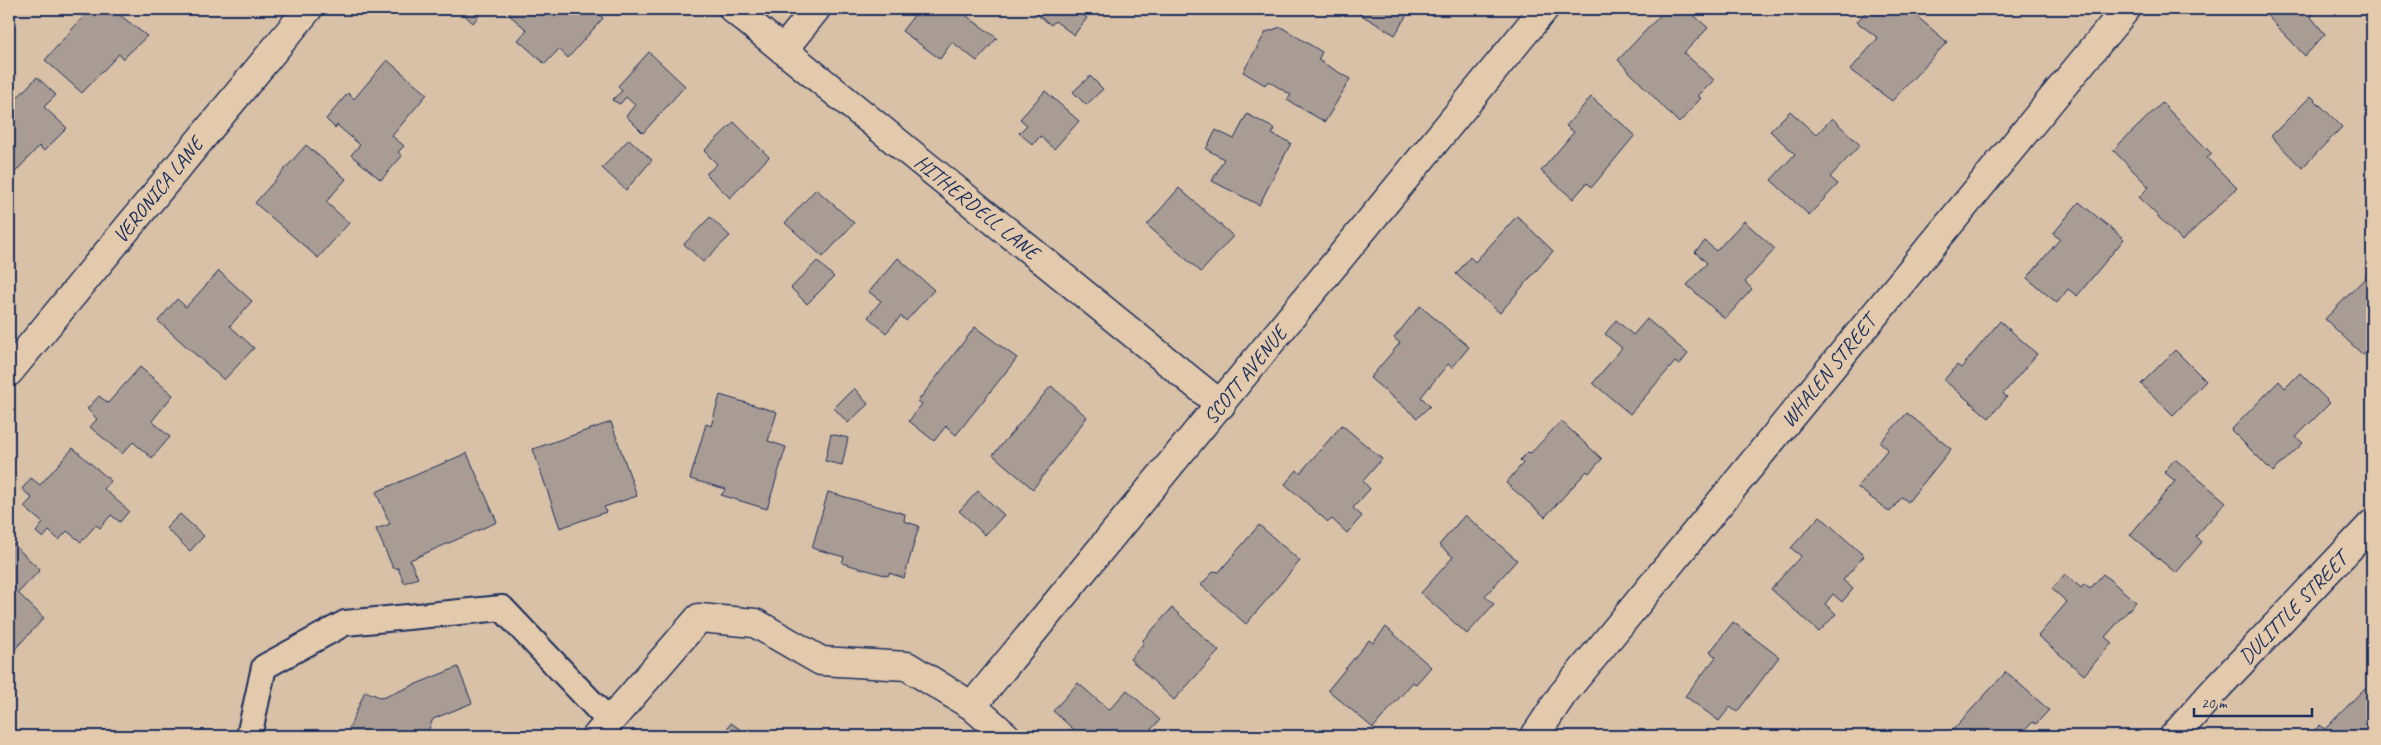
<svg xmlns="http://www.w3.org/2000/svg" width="2381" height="745" font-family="Caveat,sans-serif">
<rect width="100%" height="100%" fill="#d8c1a7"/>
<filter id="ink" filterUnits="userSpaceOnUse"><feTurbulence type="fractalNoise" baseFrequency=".02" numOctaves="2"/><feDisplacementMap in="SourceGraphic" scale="10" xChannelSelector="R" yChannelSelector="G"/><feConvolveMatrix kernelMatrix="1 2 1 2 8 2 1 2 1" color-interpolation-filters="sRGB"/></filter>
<g filter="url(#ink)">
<path fill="#a99c95" stroke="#1b2f5e" d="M90,9H112L147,36L123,59L119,54L82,93L45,60Z
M458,9H485L473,23Z
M513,9H593L603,18L568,58L559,49L545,64L518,40L527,30L508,14Z
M919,9H957L997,38L977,61L952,42L940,59L902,31Z
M1030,9H1075L1087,18L1074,35L1055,21L1051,25Z
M1358,9H1410L1395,35L1358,13Z
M1666,9H1687L1708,28L1684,53L1714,80L1698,96L1701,98L1679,123L1618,60Z
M1868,9H1908L1947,42L1892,101L1850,70L1878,38L1857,22Z
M2261,9H2317L2310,16L2325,34L2305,56Z
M1281,27L1322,52L1318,60L1350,79L1325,122L1287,100L1291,95L1268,81L1265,85L1243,72L1266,32Z
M649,52L685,86L643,133L626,116L635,105L626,97L620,104L612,100L622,91L618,86Z
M387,60L427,94L392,136L404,146L398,152L402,156L381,180L351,155L360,145L337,125L335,128L326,119L348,93L354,99Z
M1090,76L1103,89L1086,105L1073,92Z
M37,77L56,95L44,107L67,128L44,151L39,146L9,179V96L14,101Z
M1045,91L1079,121L1054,149L1040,136L1033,145L1019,133L1027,125L1020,119Z
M2311,96L2342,127L2302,168L2271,136Z
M1591,97L1635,135L1592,187L1587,183L1573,199L1541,171L1574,132L1566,126Z
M2162,103L2212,154L2207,158L2237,188L2182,241L2139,197L2149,187L2113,150Z
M1790,111L1816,135L1832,118L1860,145L1830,177L1838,184L1809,215L1771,180L1795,154L1770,131Z
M1247,114L1275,129L1272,134L1291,143L1259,205L1212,181L1224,159L1206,149L1216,130L1234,139Z
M734,122L769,157L730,198L706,174L717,164L704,151Z
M629,139L652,160L626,190L602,168Z
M306,145L346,179L326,202L349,223L318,258L255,203Z
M1179,188L1233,236L1201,272L1147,225Z
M816,189L854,223L823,257L785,223Z
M2079,202L2124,239L2077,296L2068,289L2057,303L2027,278L2060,239L2053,234Z
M1517,216L1553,251L1500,313L1456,274L1470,257L1475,262Z
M710,217L730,236L703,262L684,244Z
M1744,221L1775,249L1745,282L1752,289L1725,319L1687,285L1707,263L1695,252L1705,241L1716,251Z
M898,258L934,290L906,321L901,316L886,333L868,317L881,301L869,292Z
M817,261L834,277L807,304L791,288Z
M219,271L252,301L230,326L254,348L224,380L158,321L177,299L186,307Z
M2372,271V346L2363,355L2325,319Z
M1420,306L1469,347L1452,368L1448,364L1421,397L1430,406L1417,418L1370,378L1400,343L1394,338Z
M1647,319L1688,354L1679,365L1675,362L1630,414L1593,383L1622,348L1605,334L1616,320L1633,335Z
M2000,321L2037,354L2003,394L2007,397L1989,418L1944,380L1957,365L1961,368Z
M975,327L1017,358L956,435L946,426L934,441L909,421L922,404L918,401Z
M2175,350L2206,381L2173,415L2141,384Z
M140,367L173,395L152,421L170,437L152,458L133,442L122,454L90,427L97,419L87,409L99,396L108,403Z
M2300,373L2330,403L2296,437L2303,443L2273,472L2231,430L2279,381L2285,388Z
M1051,386L1087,417L1033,489L993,455Z
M854,388L868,404L848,423L834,408Z
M720,395L777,412L768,441L786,447L767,509L721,495L726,489L690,479L706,424L711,426Z
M1907,413L1951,449L1908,502L1902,497L1890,512L1857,487L1888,449L1880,442Z
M1561,421L1602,459L1589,473L1587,471L1545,517L1506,483L1523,463L1520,460L1528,452L1531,453Z
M611,422L637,496L604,507L606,512L560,528L533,449Z
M1342,425L1382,459L1363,481L1370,489L1353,508L1362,516L1347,533L1332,519L1328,522L1285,484L1297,470L1300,473Z
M831,434L848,438L842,465L825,461Z
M73,448L111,481L104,489L129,511L120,522L111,515L100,528L96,525L81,542L67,531L59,540L49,531L43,538L36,532L43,523L24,507L32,498L22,489L31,478L40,485Z
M467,453L497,522L410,560L418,578L404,583L398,568H393L376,529L390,524L376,492Z
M2175,459L2226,502L2196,536L2202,542L2176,573L2130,535L2175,481L2164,472Z
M978,491L1004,515L985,535L959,511Z
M828,492L905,514L904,521L919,526L904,578L889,573L888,576L842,563L844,557L812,548Z
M180,514L204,536L190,551L166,528Z
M1465,515L1517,560L1485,596L1494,604L1467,634L1421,593L1453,557L1439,545Z
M1820,516L1864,556L1843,580L1853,589L1842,602L1833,594L1825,604L1836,614L1819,632L1771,589L1801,556L1791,548Z
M1259,525L1300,561L1246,624L1201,585L1214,571L1219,572Z
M9,540L40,570L18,593L44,618L15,649H9Z
M2065,574L2081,588L2084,584L2090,589L2103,574L2136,602L2105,637L2112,643L2084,675L2038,636L2067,602L2052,589Z
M1172,608L1219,651L1174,700L1130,659L1143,644V640Z
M1733,622L1779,657L1737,712L1730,707L1719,721L1685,696L1716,657L1710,652Z
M1386,627L1431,667L1416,684L1413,682L1373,728L1328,690L1369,640L1373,643Z
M458,667L472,703L433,719L426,736H346L365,691L382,698Z
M2006,672L2049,710L2036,724L2033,722L2019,736H1954L1950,733Z
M1078,683L1109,710L1127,690L1160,720L1145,736H1081L1053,711Z
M2367,686L2372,691V736H2309L2320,725L2325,729Z
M731,723L741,730L738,736H722Z"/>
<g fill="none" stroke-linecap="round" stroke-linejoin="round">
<defs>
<path id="service" d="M249,736L264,667L345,623L502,608L610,722"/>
<path id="minor" d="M733,9L1221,405
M783,50L816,9
M9,372L308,9
M972,706L1544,9
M597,736L699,618L755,623L821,661L907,666L972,706L1006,736
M1535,736L1562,695L2126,9
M2174,736L2214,691L2372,524"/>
</defs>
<use href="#service" stroke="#1b2f5e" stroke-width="28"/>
<use href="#minor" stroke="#1b2f5e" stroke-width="31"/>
<use href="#service" stroke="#e4caac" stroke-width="24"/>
<use href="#minor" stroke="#e4caac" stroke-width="28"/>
</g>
</g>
<g text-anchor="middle" stroke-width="4.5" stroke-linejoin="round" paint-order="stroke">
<g font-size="21" fill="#1b2f5e" stroke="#e4caac">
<text transform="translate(158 190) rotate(-51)" y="7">VERONICA LANE</text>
<text transform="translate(977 207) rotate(39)" y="7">HITHERDELL LANE</text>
<text transform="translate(1828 371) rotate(-51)" y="7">WHALEN STREET</text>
<text transform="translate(1245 375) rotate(-51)" y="7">SCOTT AVENUE</text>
<text transform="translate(2293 608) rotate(-46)" y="7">DULITTLE STREET</text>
</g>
</g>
<rect width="2381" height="745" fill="none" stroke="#e4caac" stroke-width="30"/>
<rect x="15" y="15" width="2351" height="715" fill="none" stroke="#1b2f5e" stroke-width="2" filter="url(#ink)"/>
<path d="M2194 708v8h118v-8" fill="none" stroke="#1b2f5e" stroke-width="2.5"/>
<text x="2201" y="708" font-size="15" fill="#1b2f5e" stroke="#e4caac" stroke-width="4" paint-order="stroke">20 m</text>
</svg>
